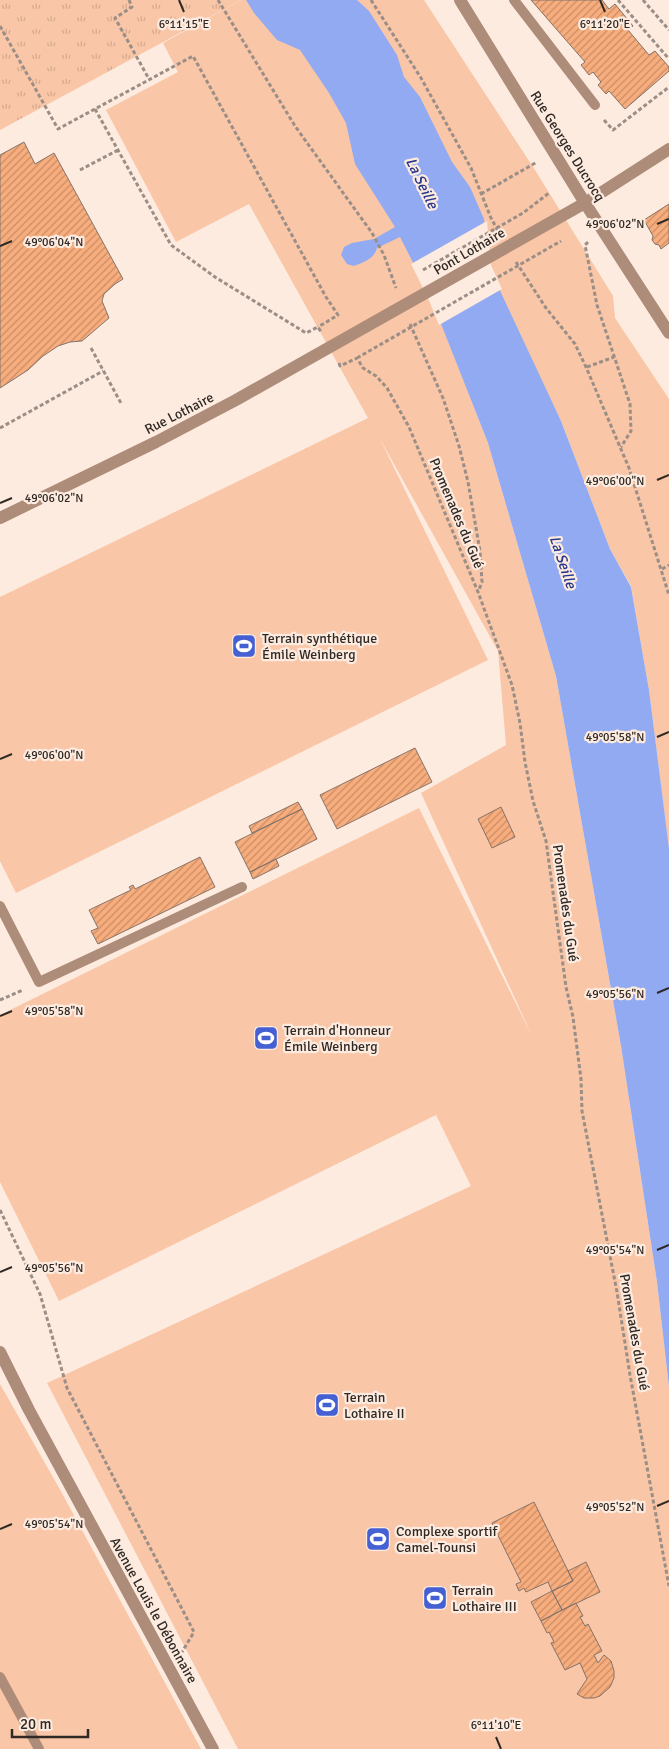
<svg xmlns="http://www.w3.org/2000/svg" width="669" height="1749" font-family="Signika,sans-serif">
<defs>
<pattern id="park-tufts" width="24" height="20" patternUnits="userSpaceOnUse" patternTransform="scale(1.25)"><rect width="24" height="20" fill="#f9c6a7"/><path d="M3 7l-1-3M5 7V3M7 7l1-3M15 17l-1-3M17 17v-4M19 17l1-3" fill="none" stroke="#d6aa90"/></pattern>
<pattern id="building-hatch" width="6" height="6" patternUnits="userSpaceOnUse" patternTransform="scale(1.25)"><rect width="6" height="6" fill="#f8ad7d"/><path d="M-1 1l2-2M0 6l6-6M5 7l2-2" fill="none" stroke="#c98d66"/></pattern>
</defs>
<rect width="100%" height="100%" fill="#feebe0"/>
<path fill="#f9c6a7" d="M241,0H325L430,295L488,443L556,676L621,1046L657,1282L669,1387V1749H238L47,1383L471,1186L436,1115L59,1301L0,1182V1015L419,808L533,1038L421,793L506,745L498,651L380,439L488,660L16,893L0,861V597L368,418L249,204L176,242L106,110L178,72L163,43Z
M355,0H424L535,170L613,296L615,318L669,399V848L649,690L631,586L610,549L561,421Z
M0,1384L58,1486L201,1749H0Z"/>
<path fill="url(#park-tufts)" d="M0,0H241L0,130Z"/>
<path fill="#91aaf2" d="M246,0H357L369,11L397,55L404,77L420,97L452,162L470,187L484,219L488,265L561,421L610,549L631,587L649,690L669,848V1387L657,1282L621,1046L556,676L488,443L430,296L400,237L377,248C374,259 364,262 354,266L347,264L341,255L344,247L352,243L374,239L395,227L355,164L346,123L329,93L300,50L277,40L254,13Z"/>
<path fill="#feebe0" d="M487,221L491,265L502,289L439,325L428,298L411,264Z"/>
<path fill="url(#building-hatch)" stroke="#84736a" d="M531,0H602L609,9L615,4L633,26L628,30L649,55L655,51L669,67V71L625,109L609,91L606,94L598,85L601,82L593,72L589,75L581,65L585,62Z
M24,142L35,164L54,153L123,279L115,284L104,294L102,301L109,318L82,341L70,342L58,346L43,356L28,370L0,388V155Z
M669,204V243L661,249L659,245L655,244L652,240L653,236L644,220Z
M415,748L432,782L337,829L320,795Z
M298,802L302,809L252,833L249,826Z
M501,807L515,837L492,848L478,819Z
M302,809L317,839L250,872L235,842Z
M200,857L215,887L98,944L91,931L98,928L89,910L131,890L129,887L133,885L135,889Z
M276,859L279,866L253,879L250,872Z
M534,1502L573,1581L552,1591L548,1582L526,1592L524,1588L519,1591L516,1584L521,1582L492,1523Z
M586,1562L600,1592L562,1610L552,1591L573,1581L568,1571Z
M552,1591L562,1610L541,1621L531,1602Z
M576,1603L583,1616L580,1617L585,1626L588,1624L602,1651L594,1655L598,1663L604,1655L611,1661L614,1671V1678L610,1687L600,1696L594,1698H584L577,1694L587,1679L580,1663L565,1670L551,1643L554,1642L549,1632L547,1633L541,1621Z"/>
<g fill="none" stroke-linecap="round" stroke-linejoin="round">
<path stroke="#9b8e86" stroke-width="3" stroke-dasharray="4 2.5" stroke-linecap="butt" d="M129,0L132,7L115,18L149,79
M218,0L295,126L372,233L384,255L396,288
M371,0L421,78L471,168L491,218L498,231
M618,0L669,59
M643,0L669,30
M0,26L58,129L193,56L326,297L338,315L318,327
M95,109L171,245L215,277L306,333L318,327L321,332
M604,120L613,130L669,87
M80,170L118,150
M481,194L537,162
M588,242L585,245L597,305L630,404L631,431L621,447
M516,262L546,308L575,344L586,367L629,468L669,595
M423,270L523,213L549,193
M410,324L443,398L459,446L468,482L480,551L482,582L478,592
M91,348L122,405
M357,358L561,241
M339,363L340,366L357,358L363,368L376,376L387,388L409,427L478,592L512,685L520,723L525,762L533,801L546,841L566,987L573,1017L581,1079L582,1111L617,1292L630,1375L669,1586
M587,367L614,357
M0,428L103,371
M662,569L669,565
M0,1000L23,990
M0,1210L40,1294L67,1388L194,1632L182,1652"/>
<path stroke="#ad8c79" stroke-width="10" d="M514,0L595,105
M0,906L39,982L242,887
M0,1677L39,1749"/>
<path stroke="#ad8c79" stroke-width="12" d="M0,1352L29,1410L213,1749"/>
<path stroke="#ad8c79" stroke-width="12" d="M460,0L585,203L669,333
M0,518L156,442L236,400L585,203L669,149"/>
</g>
<path fill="none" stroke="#2f2924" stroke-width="2" d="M179,0L184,12M600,0L605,12M657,224L669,219M0,246L12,241M657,480L669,475M0,503L12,498M657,737L669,732M0,759L12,754M657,993L669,988M0,1016L12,1011M657,1250L669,1245M0,1272L12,1267M657,1506L669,1501M0,1529L12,1524M496,1737L501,1749"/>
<defs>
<symbol id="stadium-square" viewBox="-11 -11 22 22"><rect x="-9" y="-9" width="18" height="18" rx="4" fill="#4460d3" stroke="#feebe0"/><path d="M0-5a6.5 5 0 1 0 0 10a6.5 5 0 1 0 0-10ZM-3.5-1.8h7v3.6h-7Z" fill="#fff"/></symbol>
</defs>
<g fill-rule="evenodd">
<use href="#stadium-square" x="230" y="632" width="28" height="28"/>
<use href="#stadium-square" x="252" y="1024" width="28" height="28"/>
<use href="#stadium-square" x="313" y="1391" width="28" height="28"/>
<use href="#stadium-square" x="364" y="1525" width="28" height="28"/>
<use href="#stadium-square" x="421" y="1584" width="28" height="28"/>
</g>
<g text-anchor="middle" stroke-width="4.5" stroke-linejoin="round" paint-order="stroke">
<g font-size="14" fill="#2f2924" stroke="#feebe0">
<text transform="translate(568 146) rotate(58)" y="5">Rue Georges Ducrocq</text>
<text transform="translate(469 251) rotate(-30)" y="5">Pont Lothaire</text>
<text transform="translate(179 413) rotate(-27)" y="5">Rue Lothaire</text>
<text transform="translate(457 513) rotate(67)" y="5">Promenades du Gué</text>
<text transform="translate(566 903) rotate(82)" y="5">Promenades du Gué</text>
<text transform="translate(635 1332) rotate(80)" y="5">Promenades du Gué</text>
<text transform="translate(154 1610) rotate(61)" y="5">Avenue Louis le Débonnaire</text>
</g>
<g font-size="14" fill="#2f2924" stroke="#feebe0" text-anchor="start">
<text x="262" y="643">Terrain synthétique<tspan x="262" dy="16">Émile Weinberg</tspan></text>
<text x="284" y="1035">Terrain d'Honneur<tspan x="284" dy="16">Émile Weinberg</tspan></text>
<text x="344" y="1402">Terrain<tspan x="344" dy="16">Lothaire II</tspan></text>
<text x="396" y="1536">Complexe sportif<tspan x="396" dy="16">Camel-Tounsi</tspan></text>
<text x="452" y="1595">Terrain<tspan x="452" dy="16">Lothaire III</tspan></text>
</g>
<g font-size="15" font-style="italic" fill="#26388b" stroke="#feebe0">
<text transform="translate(422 183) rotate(64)" y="5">La Seille</text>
<text transform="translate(563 562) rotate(71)" y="5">La Seille</text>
</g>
</g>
<g font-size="12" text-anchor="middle" fill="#2f2924" stroke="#feebe0" stroke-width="4.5" stroke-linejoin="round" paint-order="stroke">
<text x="184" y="28">6°11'15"E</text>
<text x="605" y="28">6°11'20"E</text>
<text x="615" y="228">49°06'02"N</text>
<text x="54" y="246">49°06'04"N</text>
<text x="615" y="485">49°06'00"N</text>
<text x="54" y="502">49°06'02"N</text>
<text x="615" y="741">49°05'58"N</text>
<text x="54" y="759">49°06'00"N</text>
<text x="615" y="998">49°05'56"N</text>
<text x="54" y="1015">49°05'58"N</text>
<text x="615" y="1254">49°05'54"N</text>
<text x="54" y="1272">49°05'56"N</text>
<text x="615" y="1511">49°05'52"N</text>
<text x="54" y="1528">49°05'54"N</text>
<text x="496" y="1729">6°11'10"E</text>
</g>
<path d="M12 1729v8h76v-8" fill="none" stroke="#2f2924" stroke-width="2.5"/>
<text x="20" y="1729" font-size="15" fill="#2f2924" stroke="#feebe0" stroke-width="4" paint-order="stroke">20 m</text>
</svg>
